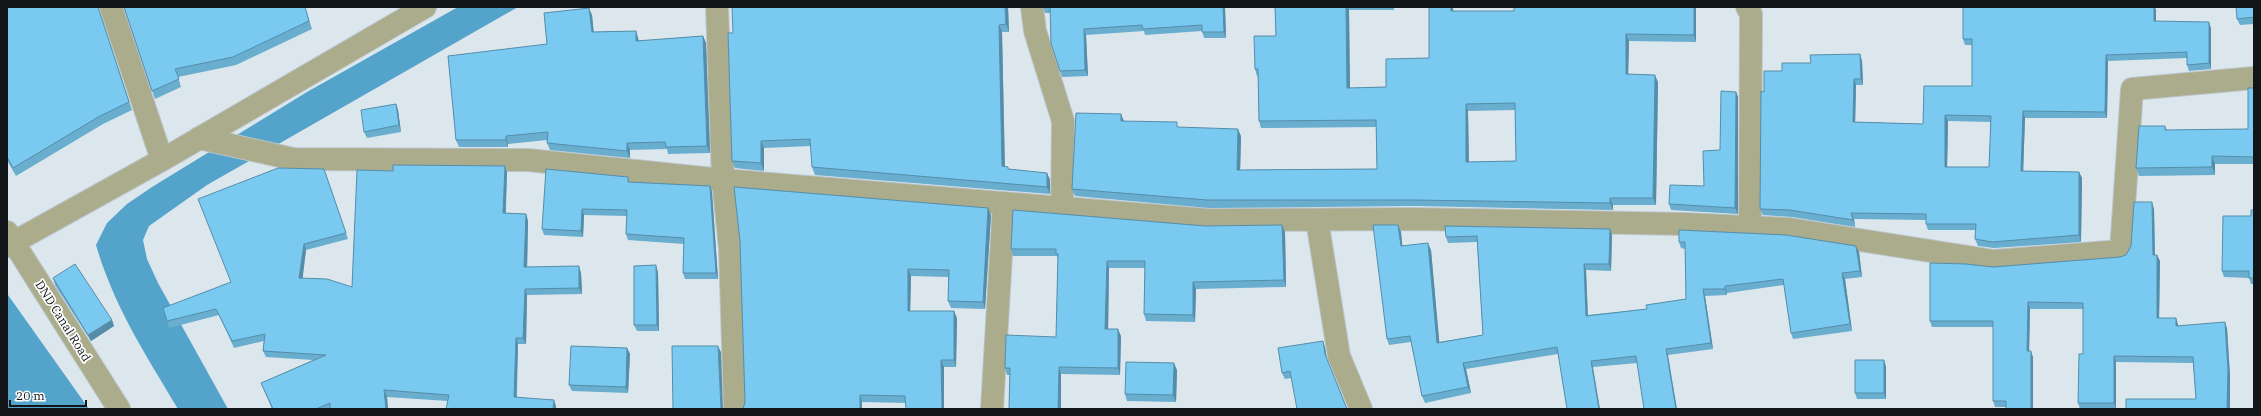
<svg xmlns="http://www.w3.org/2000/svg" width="2261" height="416" font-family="'IBM Plex Serif',serif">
<rect width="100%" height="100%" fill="#dce7ed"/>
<path fill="#53a3ca" d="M458,7H518L207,185L149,226L143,240L147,259L158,283L228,409H178C146,355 114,307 96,245L107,223L127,204L152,187L307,92Z
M7,294L8,295L89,409H7Z"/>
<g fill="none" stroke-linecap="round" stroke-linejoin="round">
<defs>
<path id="street" d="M111,7L162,160
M717,7L723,180L730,248L735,409
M1032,7L1035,31L1063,121L1062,207
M1747,7L1751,14L1750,227
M199,138L293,159L528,160L723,180L1209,220L1416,219L1684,224L1790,229L1994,261L2121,251L2132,89L2254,78
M1317,220L1339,356L1361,409
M7,232L119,409
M7,246L162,160L425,7
M992,409L1004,203"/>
</defs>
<use href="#street" stroke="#bcc5cb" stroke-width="24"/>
<use href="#street" stroke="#aaac8c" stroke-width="22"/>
</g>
<path fill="#69adcf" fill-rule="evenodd" d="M7,7H99V11L132,110L103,124L16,176L7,160Z
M124,7H305L312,29L236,65L178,77L181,87L155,99Z
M1008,7L1009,32H1002L1005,167L1008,169L1047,173L1050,180V194L815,175L812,167L811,146L764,148V171L735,168L732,161L733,33Z
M1043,7H1225L1226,38H1204L1202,31L1145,35L1144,31L1086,35L1088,76L1062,77L1060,71L1050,13H1045Z
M1275,7H1394V10H1349L1350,88L1386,87L1429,58V7H1453V11H1514V7H1696V42L1629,41L1628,74L1658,82L1656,205H1613V210L1416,206L1209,208L1075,196L1072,189L1123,121L1179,127L1241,136L1240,170L1377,169L1376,127L1261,128L1259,121L1258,76H1257L1255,69L1276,36ZM1515,110L1516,161L1469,162L1468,111Z
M2254,7V24L2240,25L2237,19Z
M2156,10V21L2211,28V69L2189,71L2187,65V58L2108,61L2107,118H2025L2023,171L2079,172L2082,178L2081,242L1994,248L1978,246L1975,239L1976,230H1928L1926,224V220L1854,219L1855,227L1792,217L1763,215L1760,209L1764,92L1782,71L1811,63L1860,54L1862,61L1863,85H1856L1855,122L1923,124L1972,86V45H1965L1963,39ZM1948,121L1991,122L1989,167H1947Z
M592,15L594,32L636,31L638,38L639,41L703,36L706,43L710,153L668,154L667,149L630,150V158L550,150L547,143V140L508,144V147H459L456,140L547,44Z
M2254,88V164H2215V175L2139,176L2136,168L2165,126L2167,130L2248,129Z
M1736,92L1738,97V214L1671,210L1669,204L1704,186L1720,150Z
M396,104L398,110L401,132L367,138L364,132Z
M324,169L348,239L306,250L302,278L352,287L507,172L506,213L526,214L528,221L527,267L581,273L582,294L527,295L526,344H518L517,397L556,406L448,401L387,397L388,409H272L261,383L313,360L266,357L263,351L264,341L234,348L219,315L169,328L163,308L231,283Z
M628,177L629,182L710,186L712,192L718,279H685L683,273L684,244L628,240L626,234L627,216L584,215L583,237L544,235L542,229Z
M2154,209L2155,255H2157L2160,261L2159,318L2178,324V326L2227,328L2230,376L2196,399L2193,363L2116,362V409H2080L2078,403L2083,354V309H2030L2029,351L2033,357V409H2006V407H1995L1993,401V327H1932L1930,321L1993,267L2120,257L2126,255Z
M2254,210V284H2251L2249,278L2224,277L2222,271Z
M991,215L985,309L951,308L948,301V277L911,276L910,311L957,318L956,367H944L906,403L862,402V409H743L745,402L740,241Z
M1398,225L1401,232L1402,246L1431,250L1439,342L1483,335L1477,242L1448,243L1446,237L1610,229L1612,235L1611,271L1586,270L1588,315L1647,309L1686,299L1685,249L1681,248L1679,242L1856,246L1859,252L1862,277L1845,279L1852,331L1793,339L1791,333L1784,285L1727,293V295L1705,296L1713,349L1668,355L1637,363L1593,367L1558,354L1466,369L1471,393L1425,403L1422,396L1411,342L1389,345L1387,339Z
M1285,232L1286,287L1196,289L1195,322L1146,321L1144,314L1145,268H1109L1108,329L1121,336L1120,375L1061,374V409H1009L1010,375H1007L1005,368L1056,337L1058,260L1057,256H1013L1011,249Z
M658,272L659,331H637L634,325Z
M53,278L112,320L114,326L91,341L55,285Z
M1325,347L1327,360L1347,409L1291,378L1285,379L1282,373Z
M627,348L630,354L628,393L572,391L569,385Z
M1884,360L1886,367V399H1857L1855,393Z
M1177,370L1176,402L1127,401L1125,394Z"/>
<path fill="#558da9" d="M1005,7H1008L1009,32L1006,24Z
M1223,7H1225L1226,38L1224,32Z
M1346,7H1348L1349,10L1350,95L1347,88Z
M1451,7H1453L1454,18L1451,11Z
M1694,7H1696V42L1694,35Z
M2154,7H2155L2156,10V27L2154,21Z
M589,8L592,15L594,40L592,32Z
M2209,22L2211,28V69L2209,63Z
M999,25L1002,32L1005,174L1002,166Z
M1084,29L1086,35L1088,76L1085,70Z
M636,31L638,38L639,48L636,41Z
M1626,34L1629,41L1628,81L1626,74Z
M703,36L706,43L710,153L707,146Z
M1860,54L1862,61L1863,85L1861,79Z
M2106,55L2108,61L2107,118L2105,112Z
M1655,75L1658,82L1656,205L1653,198Z
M1854,79L1856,85L1855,129L1853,122Z
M1736,92L1738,97V214L1735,208Z
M396,104L398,110L401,132L399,125Z
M1466,104L1468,111L1469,169L1466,162Z
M2023,111L2025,118L2023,177L2021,171Z
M1121,114L1124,121H1121Z
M1945,115L1948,121L1947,173L1945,167Z
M1238,129L1241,136L1240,177L1237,170Z
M506,136L508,144V147L506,140Z
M761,141L764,148V171L761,163Z
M627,143L630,150V158L627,151Z
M2212,156L2215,164V175L2212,167Z
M505,166L507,172L505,220L503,213Z
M2079,172L2082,178L2081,242L2079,235Z
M1047,173L1050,180V194L1047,187Z
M710,186L712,192L718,279L716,273Z
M1610,198L1613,205V210L1610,203Z
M2152,202L2154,209L2155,261L2153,255Z
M988,208L991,215L985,309L983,302Z
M582,209L584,215L583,237L581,231Z
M1851,213L1854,219L1855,227Z
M526,214L528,221L527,273L524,267Z
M1282,225L1285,232L1286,287L1284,280Z
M1398,225L1401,232L1403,252L1401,246Z
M1610,229L1612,235L1611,271L1609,264Z
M1428,243L1431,250L1440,349L1437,343Z
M304,244L306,250L302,284L299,278Z
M1856,246L1859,252L1862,277L1860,271Z
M2157,255L2160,261L2159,324L2157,318Z
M1107,261L1109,268L1108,336L1105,329Z
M1584,264L1586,270L1588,322L1586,316Z
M656,265L658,272L659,331L657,325Z
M579,266L581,273L582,294L579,288Z
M908,269L911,276L910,318L908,311Z
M1842,273L1845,279L1852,331L1850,324Z
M1193,282L1196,289L1195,322L1193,315Z
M1725,286L1727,293V295L1725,289Z
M525,289L527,295L526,344L523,338Z
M1703,289L1705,296L1713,349L1711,343Z
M2028,302L2030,309L2029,357L2027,351Z
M954,311L957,318L956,367L954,360Z
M2176,318L2178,324V332L2176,326Z
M112,320L114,326L91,341L88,335Z
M2225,322L2227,328L2230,376V409H2227Z
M1118,329L1121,336L1120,375L1118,368Z
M516,338L518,344L516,403L514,397Z
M1323,341L1325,347L1327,361L1325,354Z
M718,346L721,352L723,409H721Z
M627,348L630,354L628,393L626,387Z
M1666,349L1668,355L1677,409H1676Z
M2031,351L2033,357V409H2031Z
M2114,356L2116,362V409L2114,403Z
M941,360L944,367V409H942Z
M1884,360L1886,367V399L1884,393Z
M1591,361L1593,367L1600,409H1599Z
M1174,363L1177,370L1176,402L1173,395Z
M1463,363L1466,369L1471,393L1468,387Z
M1059,367L1061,374V409H1058Z
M384,390L387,397L388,409H386Z
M860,395L862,402V409H860Z
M554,400L556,406V409H553Z"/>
<path fill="#7ac9f1" stroke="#558da9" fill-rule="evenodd" d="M7,7H98L129,102L100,116L13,168L7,157Z
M124,7H305L309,21L233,57L175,69L179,79L152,91Z
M732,7H1005L1006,24L999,25L1002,166L1008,167V169L1047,173V187L812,167L810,139L761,141V163L732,161L728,33H733Z
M1050,7H1223L1224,32H1202V25L1143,29L1142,25L1084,29L1085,70L1060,71L1051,43Z
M1275,7H1346L1347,88L1386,87V59L1429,58V7H1451V11H1514V7H1694V35L1626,34V74L1655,75L1653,198H1610V203L1414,200H1207L1072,189L1076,113L1121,114V121L1177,122V127L1238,129L1237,170L1377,169L1376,120L1259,121L1258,69H1255L1254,36H1276ZM1515,103L1516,161L1466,162V104Z
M1963,7H2154V21L2209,22V63L2187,65V52L2106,55L2105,112L2023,111L2021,171L2079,172V235L1992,242L1975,239L1976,224H1926V214L1851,213L1853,220L1790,210L1760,209L1761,91L1764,92V71H1782V63H1811L1810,55L1860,54L1861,79H1854L1853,122L1923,124L1924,86H1972V39H1963ZM1945,115L1991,116L1989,167H1945Z
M2236,7H2254V17L2237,19Z
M589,8L592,32L636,31V41L703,36L707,146L666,147L665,142L627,143V151L547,143L548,132L506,136V140H456L448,56L547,44L544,13Z
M2248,88H2254V157L2212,156V167L2136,168L2139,126H2165V130L2248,129Z
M1721,91L1736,92L1735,208L1669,204L1670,185L1704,186L1703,151L1720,150Z
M396,104L399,125L364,132L361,110Z
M393,165L505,166L503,213L526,214L524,267L579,266V288L525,289L523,338H516L514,397L554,400L553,409H446L449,395L384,390L386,409H330V403L316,409H273L261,383L326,355L263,351L265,334L232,341L216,309L167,321L163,308L231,282L198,199L278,168L324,169L346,233L304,244L299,278L327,279L352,287L357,170L393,171Z
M546,169L628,177V182L710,186L716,273H683L684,238L626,234L627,210L582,209L581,231L542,229Z
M734,187L988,208L983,302L948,301L949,270L908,269V311H954V360H941L942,409H906L905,396L860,395V409H743L745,402L740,241Z
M2134,202H2152L2153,255H2157V318H2176V326L2225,322L2228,370L2227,409H2126V399H2196L2193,357L2114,356V403H2078L2079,354H2083V303L2028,302L2027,351H2031V409H2006V401H1993V321H1930V263L1966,264L1993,267L2120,257L2126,255L2131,246Z
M1013,210L1205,226L1282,225L1284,280L1193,282V315L1144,314L1145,261H1107L1105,329H1118V368L1059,367L1058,409H1009L1010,368H1005L1006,335L1056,337L1058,254H1056V249H1011Z
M2251,210H2254V278H2249V271H2222L2223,216H2251Z
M1373,225H1398L1401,246L1428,243L1437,343L1483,335L1477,236L1446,237L1445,226L1610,229L1609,264H1584L1586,316L1647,309L1646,305L1686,299L1685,242H1679V230L1786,235L1856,246L1860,271L1842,273L1850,324L1791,333L1783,279L1725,286V289H1703L1711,343L1666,349L1676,409H1644L1636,356L1591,361L1599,409H1567L1557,347L1463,363L1468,387L1422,396L1410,336L1387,339Z
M75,264L112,320L88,335L53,278Z
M656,265L657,325H634V266Z
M1323,341L1325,354L1347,409H1297L1290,371L1282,373L1278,348Z
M571,346L627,348L626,387L569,385Z
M672,346H718L721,409H673Z
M1855,360H1884V393H1855Z
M1126,362L1174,363L1173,395L1125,394Z"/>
<g text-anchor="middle" stroke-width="3.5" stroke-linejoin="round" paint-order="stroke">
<g font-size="12" fill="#111517" stroke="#fff">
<text transform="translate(63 321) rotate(58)" y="4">DND Canal Road</text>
</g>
</g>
<rect width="2261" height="416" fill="none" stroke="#111517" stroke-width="16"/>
<path d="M10 400v6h76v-6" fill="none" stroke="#111517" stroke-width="2"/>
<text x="16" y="400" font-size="12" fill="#111517" stroke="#ffffff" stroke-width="3" paint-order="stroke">20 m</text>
</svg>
